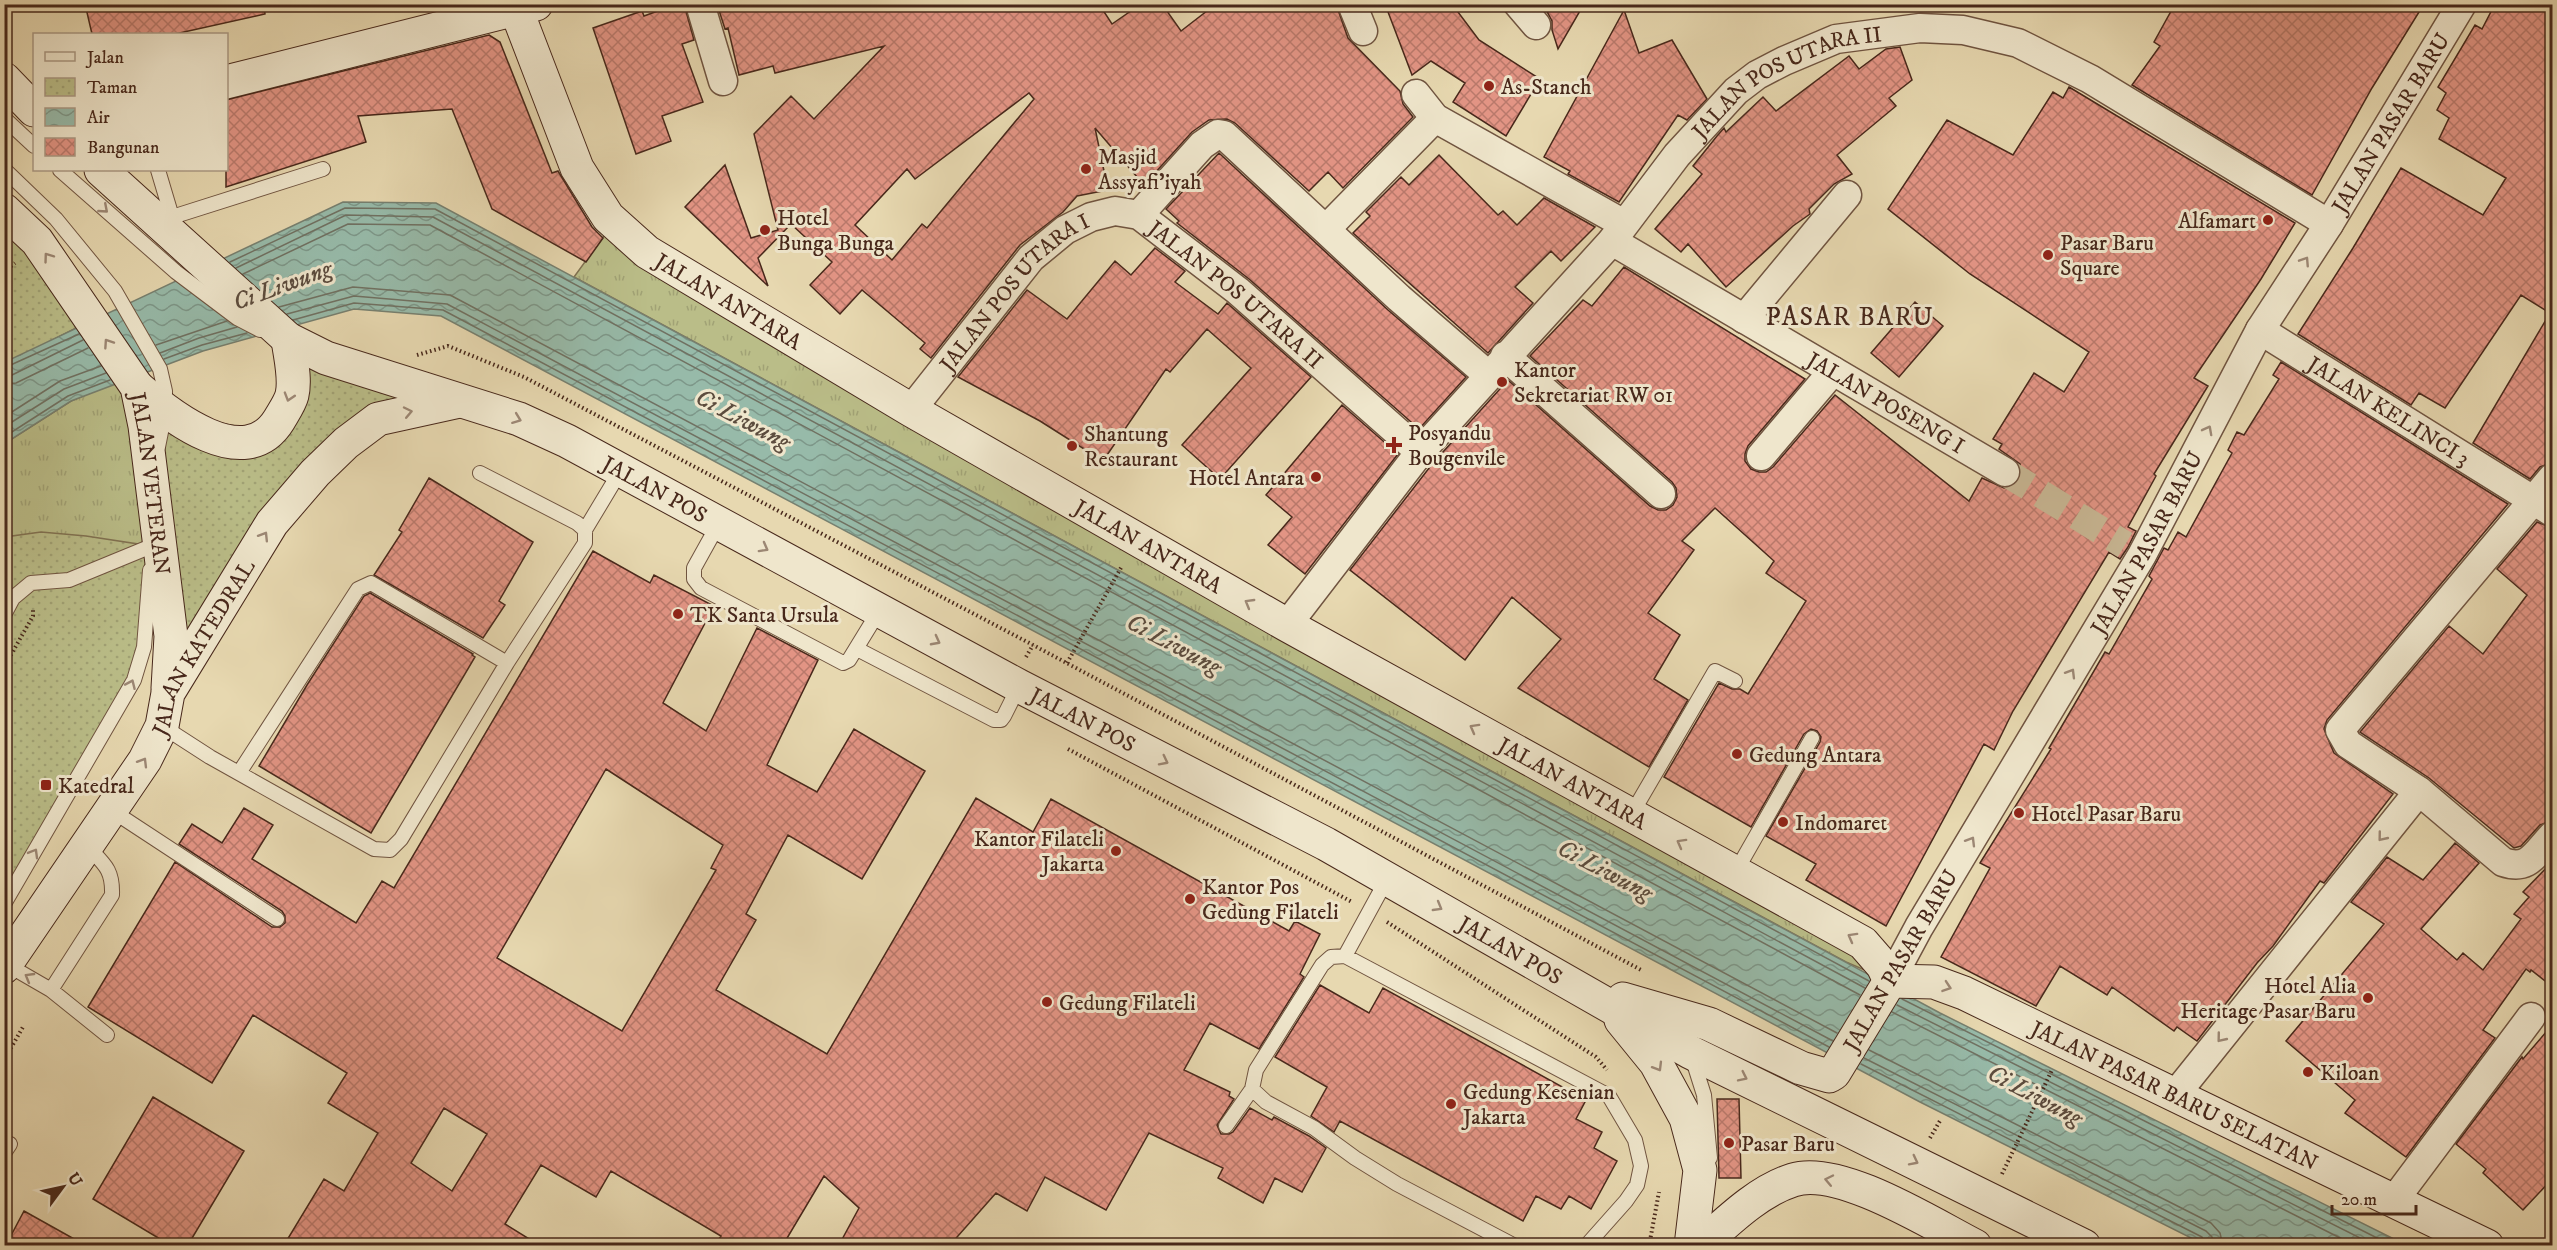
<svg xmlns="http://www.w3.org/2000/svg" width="2557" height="1250" font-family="'IM FELL DW Pica',serif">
<defs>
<pattern id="grass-tufts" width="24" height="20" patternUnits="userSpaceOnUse" patternTransform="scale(1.5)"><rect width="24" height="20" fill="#babd88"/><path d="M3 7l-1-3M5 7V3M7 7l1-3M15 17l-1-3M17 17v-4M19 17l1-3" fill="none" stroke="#a1a275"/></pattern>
<pattern id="park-dots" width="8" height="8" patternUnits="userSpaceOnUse" patternTransform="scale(1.5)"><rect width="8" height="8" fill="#babd88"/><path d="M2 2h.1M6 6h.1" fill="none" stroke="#a1a275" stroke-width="1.8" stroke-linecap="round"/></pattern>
<pattern id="water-waves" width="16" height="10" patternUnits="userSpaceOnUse" patternTransform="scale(1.5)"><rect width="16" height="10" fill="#97baa9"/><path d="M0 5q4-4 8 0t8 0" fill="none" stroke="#7d9789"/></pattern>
<pattern id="building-cross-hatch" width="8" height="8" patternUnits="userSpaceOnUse" patternTransform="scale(1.5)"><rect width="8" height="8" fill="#e29484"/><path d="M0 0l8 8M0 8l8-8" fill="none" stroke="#b9796b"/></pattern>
</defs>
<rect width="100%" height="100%" fill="#e7d8b0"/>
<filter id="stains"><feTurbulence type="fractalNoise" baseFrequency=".00333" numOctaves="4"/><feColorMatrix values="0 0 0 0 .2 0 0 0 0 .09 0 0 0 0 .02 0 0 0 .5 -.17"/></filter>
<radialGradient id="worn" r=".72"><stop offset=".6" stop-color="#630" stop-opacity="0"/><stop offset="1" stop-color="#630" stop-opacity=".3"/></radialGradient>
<path fill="url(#grass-tufts)" stroke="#817252" stroke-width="1.5" d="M606,233L1863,943L1890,981L1846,962L574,277Z
M130,376L151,546L5,537V450L10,440L71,401Z"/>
<path fill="url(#park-dots)" stroke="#817252" stroke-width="1.5" d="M4,210L92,320L5,364H4Z
M288,339L462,400L346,443L168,693L160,543L165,412L271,433Z
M41,532L86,536L151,546L134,680L5,904V537Z"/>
<path fill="url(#water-waves)" stroke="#778070" stroke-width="1.5" d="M343,202L436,203L1940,1013L2406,1245H2205L1920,1102L441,316L354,309L203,351L71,401L10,440L5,450V364L9,360Z"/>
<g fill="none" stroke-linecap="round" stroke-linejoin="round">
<path stroke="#707162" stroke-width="1.5" d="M230,262L345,208L435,209L1869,981
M236,268L346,215L433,217L1865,988
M243,274L348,224L430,225L1860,995
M279,307L353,287L450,295L1837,1033
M287,314L354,296L447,304L1833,1041
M293,320L354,303L443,310L1829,1047
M156,345L227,321
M160,353L199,338L237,327
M164,359L202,345L247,333
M4,368L79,334
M4,376L12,375L83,340
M4,385L16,383L88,348
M4,417L60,381L101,366
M4,427L64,389L106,373
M4,437L68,396L110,380
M1902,999L2393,1246
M1897,1005L2376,1246
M1892,1012L2356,1246
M1869,1050L2211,1223L2220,1233L2223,1246
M1864,1058L2206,1231L2212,1237L2214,1246
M1861,1064L2202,1237L2206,1246"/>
</g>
<path fill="url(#building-cross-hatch)" stroke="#48281b" stroke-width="1.5" fill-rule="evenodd" d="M85,4H264L265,14L175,34H92Z
M677,4H684L694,40L682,44L703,102L662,116L671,141L636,154L593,28L642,11L644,16Z
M717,4H1099L1112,24L1141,4H1162L1181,31L1216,4H1336L1348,38L1400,91L1403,104L1413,117L1343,188L1328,172L1309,191L1235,123L1227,119L1209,120L1192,132L1144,185L1095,128L1108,190L1077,196L1063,212L1020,245L931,358L920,349L925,343L862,290L840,314L810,285L832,262L791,224L758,258L768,286L685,207L725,165L751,238L778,230L754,134L791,96L814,119L884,46L775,73L773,66L739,75L728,28L725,29ZM1029,93L1034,99L927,228L922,224L892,260L855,225L907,169L915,179Z
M1385,4H1452L1479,40L1540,79L1506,136L1453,102L1465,83L1431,61L1412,75Z
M1543,4H1584L1558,49L1552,30V21Z
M2175,4H2424L2372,88L2312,195L2132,85L2160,46L2154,42Z
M2495,4H2553V462L2540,467L2530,479L2473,443L2550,313L2521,295L2445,408L2419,393L2411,405L2298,334L2353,248L2401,168L2483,215L2506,178L2439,139L2449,118L2437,110L2446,93L2438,87L2475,25L2482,29Z
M1624,10L1639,53L1672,40L1707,99L1687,120L1678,115L1619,202L1568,174L1570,171L1544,157Z
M489,35L500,42L552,173L558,171L592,227L603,238L586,262L492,209L452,109L358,116L366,142L226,187V100Z
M1900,47L1912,80L1889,98L1896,106L1837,155L1852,174L1834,184L1809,209L1810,214L1793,226L1726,287L1688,244L1681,252L1655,229L1702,174L1693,166L1717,136L1724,128L1726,132L1763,97L1776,111L1849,56L1859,69L1886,49Z
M2069,87L2295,223L2261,279L2194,378L2208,386L2154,474L2156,476L2128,527L2136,531L2128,547L2120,559L2109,552L2013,711L1994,750L1984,744L1886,926L1806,880L1816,864L1766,836L1820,742L1821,737L1817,731L1811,729L1804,734L1751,827L1664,777L1719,683L1732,689H1740L1748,694L1806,601L1766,573L1774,561L1715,508L1682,541L1694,550L1648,613L1680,635L1654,679L1688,700L1649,767L1518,688L1561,639L1512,597L1465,660L1350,570L1433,463L1508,380L1650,506L1658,510H1666L1673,505L1677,497L1676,488L1672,482L1530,356L1583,300L1592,306L1624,267L1805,379L1748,446L1745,454V461L1751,469L1759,472H1766L1773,467L1835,395L1969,501L1982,478L2004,488L2014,486L2019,480L2021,472L2020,464L1999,449L2002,444L1993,439L2034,373L2064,392L2089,352L1970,274L1888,209L1947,120L2013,155L2053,92L2063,98Z
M1219,153L1388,310L1466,377L1419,429L1249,279L1177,223L1179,221L1166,209Z
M1439,155L1498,215L1503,211L1517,225L1544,198L1595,227L1561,261L1551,251L1515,287L1533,303L1488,353L1353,233L1370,216L1366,212L1401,177L1409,185Z
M1155,248L1185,271L1175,282L1218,314L1227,303L1311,377L1220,479L1182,445L1251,368L1207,329L1170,372L1166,369L1103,461L1040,421L958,377L1027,290L1067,319L1115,261L1131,275Z
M1915,302L1943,326L1899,377L1871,353Z
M2281,362L2508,504L2327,720L2324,729L2334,753L2393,794L2324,883L2320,881L2273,946L2257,963L2197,1041L2177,1027L2174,1031L2112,987L2107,995L2060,966L2036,1006L1941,957L1990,868L1980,863L2051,749L2049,748L2105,652L2109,654L2152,579L2149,576L2164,548L2168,550L2178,532L2186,537L2232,453L2228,450L2237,432L2244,435L2279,379L2273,375Z
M1342,405L1398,454L1305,574L1268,545L1292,517L1266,495Z
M429,478L533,542L499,601L505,605L483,638L374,575L402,532L399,530Z
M2537,522L2553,528V820L2540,825L2521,846L2514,848L2429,778L2360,732L2449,626L2483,654L2527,595L2497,569Z
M593,551L650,583L654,575L714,606L663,703L706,731L757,628L818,660L767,765L817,792L854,729L925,771L862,879L788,835L746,914L756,920L716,990L827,1054L976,798L1033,832L1051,799L1289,931L1295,921L1320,934L1300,974L1304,977L1259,1049L1210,1023L1184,1070L1230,1092L1229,1096L1234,1099L1217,1125L1221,1134H1229L1233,1132L1250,1108L1272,1120L1274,1117L1309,1136L1326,1148L1302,1192L1275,1178L1263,1203L1218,1178L1223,1168L1149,1133L1106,1210L1045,1177L1027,1211L996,1193L950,1245H839L859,1208L824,1176L783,1245H715L721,1236L611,1171L596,1197L541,1165L505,1224L539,1245H284L324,1179L344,1191L378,1133L328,1103L347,1073L253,1015L212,1083L88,1007L175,862L272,927H280L285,923V916L282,911L179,844L192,824L222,843L244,808L273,825L252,859L356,923L382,881L394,888ZM606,769L723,845L711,868L716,870L622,1031L497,958ZM444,1108L487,1134L452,1191L411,1163Z
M370,593L473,654L472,655L475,657L371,833L259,766L307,685L364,596Z
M2455,843L2479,863L2421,929L2457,960L2463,953L2483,970L2521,919L2514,914L2529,897L2523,892L2553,861V987L2531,970L2530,972L2526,969L2483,1030L2495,1038L2406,1157L2345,1113L2355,1100L2286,1041L2384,924L2351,902L2387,857L2423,880Z
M1320,985L1369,1013L1383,988L1586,1100L1576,1119L1602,1132L1594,1148L1617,1161L1591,1209L1569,1196L1561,1209L1536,1196L1523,1221L1340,1121L1334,1132L1311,1116L1327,1087L1275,1057Z
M2553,1024V1178L2523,1210L2483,1173L2486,1169L2456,1144L2522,1057L2523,1059Z
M153,1097L244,1151L188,1245H170L93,1199Z
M1717,1099H1739L1741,1178H1719Z
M24,1211L85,1245H6Z"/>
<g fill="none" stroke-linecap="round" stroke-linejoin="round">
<path stroke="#c7b592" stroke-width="28" stroke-dasharray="28 14" stroke-linecap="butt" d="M2005,472L2125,545"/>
<defs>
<path id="lane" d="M4,118L34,146
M4,169L56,219L115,291L160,369L165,391V412L158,447
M60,170L176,272L237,318L260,330
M158,170L172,217L323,169
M719,523L694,568V579L701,588L843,663L849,660L879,611
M585,530L621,470
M4,615L13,598L31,583L69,580L159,543
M857,649L994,720H1001L1004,716L1019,686
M162,726L210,757L374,849L390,850L401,839L507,663L585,543V530L577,523L480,473
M239,773L358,589L371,583L507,663
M111,810L277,919
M1631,815L1715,671L1735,681
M1735,873L1812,738
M4,904L134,680L144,647L150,570
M1345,956L1387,879
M6,964L51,990L107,1035
M51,990L112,895C113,869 104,864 87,846
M1692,1057L1704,1095L1710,1158
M1252,1089L1266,1102L1314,1128L1355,1158L1397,1184L1515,1246
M1226,1126L1252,1089L1256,1070L1322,965L1331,957L1345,956L1609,1096L1635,1140L1641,1166L1637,1185L1626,1201L1586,1246
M4,1153L10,1144"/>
<g id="street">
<path d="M700,4L723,81"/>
<path d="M1352,4L1363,31"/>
<path d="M1518,4L1536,25"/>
<path d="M1416,94L1435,118L1624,224"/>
<path d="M1139,215L1202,145L1218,134L1224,135L1399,298L1488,375"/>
<path d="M1326,229L1435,118"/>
<path id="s1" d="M1612,241L2005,472"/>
<path d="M1744,319L1847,195"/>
<path id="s2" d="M2260,330L2552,512"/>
<path d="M1505,356L1661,494"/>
<path id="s3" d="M911,410L1031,258L1065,230L1091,217L1115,211L1139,215L1238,291L1420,452"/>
<path d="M1761,456L1833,371"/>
<path d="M2552,478L2340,730L2348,744L2419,791L2503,862C2529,871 2535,854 2552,836"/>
<path id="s4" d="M1287,625L1420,452L1612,241L1677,155L1736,91L1757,75L1784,61L1836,39L1920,28L1963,30L2018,43L2090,79L2329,224"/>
<path id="s5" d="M1890,981L1919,927L2142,555L2260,330L2329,224L2462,4"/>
<path d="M2175,1095L2419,791"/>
<path d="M2395,1199L2531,1017"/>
</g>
<g id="secondary">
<path id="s6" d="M516,9L577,168L608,217L647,252L911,410L1287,625L1863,943L1883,966L1890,981"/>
<path d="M4,79L34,110"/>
<path d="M226,82L536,4"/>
<path id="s7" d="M101,170L288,339L326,358L519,419L567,441L1019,686L1326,844L1690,1052L2084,1246"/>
<path id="s8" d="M4,210L37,241L137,387L145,426L171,636L168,688"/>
<path d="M137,387C170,416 245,475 279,420C283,413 290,403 292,395C296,378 290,356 288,339"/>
<path id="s9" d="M4,967L145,760L162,726L168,693L272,523L315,473L346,443L378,419L460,401"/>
<path id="s10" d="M1890,981L1934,982L1964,993L2487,1246"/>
<path d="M1623,999L1709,1024L1801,1068L1829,1076L1834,1073L1890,981"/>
<path d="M1621,1020L1656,1063L1686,1118L1700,1170L1691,1246"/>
<path d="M1700,1246C1727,1222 1758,1191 1793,1180C1839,1165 1932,1224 1975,1246"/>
</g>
</defs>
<use href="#lane" stroke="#705440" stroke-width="16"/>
<use href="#street" stroke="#705440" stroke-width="31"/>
<use href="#secondary" stroke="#48281b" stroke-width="35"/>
<path stroke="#48281b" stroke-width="4" stroke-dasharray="1.5 3" stroke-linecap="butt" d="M4,262L10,267L15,263
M417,355L448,346L524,377L1033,645L1643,971
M1026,657L1033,645
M1067,663L1122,566
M4,667L33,616V609
M1068,749L1352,902
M1387,922L1596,1057L1607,1070
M4,1060L23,1027
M1930,1138L1941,1119
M2002,1174L2052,1070
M1649,1246L1659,1192"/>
<use href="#lane" stroke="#efe6cc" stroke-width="14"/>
<use href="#street" stroke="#efe6cc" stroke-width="28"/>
<use href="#secondary" stroke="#efe6cc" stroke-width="33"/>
</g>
<defs><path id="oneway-chevron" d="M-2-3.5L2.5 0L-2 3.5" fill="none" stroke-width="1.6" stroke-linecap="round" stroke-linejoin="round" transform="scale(1.5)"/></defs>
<g stroke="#9c8774">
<use href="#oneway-chevron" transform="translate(104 209) rotate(41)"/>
<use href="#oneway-chevron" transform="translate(48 257) rotate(-126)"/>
<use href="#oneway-chevron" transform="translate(2305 261) rotate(-57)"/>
<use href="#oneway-chevron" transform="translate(108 343) rotate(-124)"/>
<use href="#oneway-chevron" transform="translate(289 397) rotate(107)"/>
<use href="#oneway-chevron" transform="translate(408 412) rotate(-12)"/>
<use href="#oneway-chevron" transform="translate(517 419) rotate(21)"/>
<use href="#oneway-chevron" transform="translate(2208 430) rotate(-62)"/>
<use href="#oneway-chevron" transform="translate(264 536) rotate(-58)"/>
<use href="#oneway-chevron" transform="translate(764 548) rotate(29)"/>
<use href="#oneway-chevron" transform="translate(1249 603) rotate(-150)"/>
<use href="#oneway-chevron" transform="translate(936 641) rotate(28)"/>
<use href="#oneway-chevron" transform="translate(2071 673) rotate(-59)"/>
<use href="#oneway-chevron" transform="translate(131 684) rotate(-66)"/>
<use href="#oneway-chevron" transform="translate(1474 728) rotate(-151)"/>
<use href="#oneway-chevron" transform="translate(1164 761) rotate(27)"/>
<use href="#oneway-chevron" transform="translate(143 762) rotate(-59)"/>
<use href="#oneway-chevron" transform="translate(2382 837) rotate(129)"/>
<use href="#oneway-chevron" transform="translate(1971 841) rotate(-59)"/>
<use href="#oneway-chevron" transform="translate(1681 843) rotate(-151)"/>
<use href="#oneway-chevron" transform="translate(34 853) rotate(-60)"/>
<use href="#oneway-chevron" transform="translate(1438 907) rotate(30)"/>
<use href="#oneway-chevron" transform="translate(1852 937) rotate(-151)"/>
<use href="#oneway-chevron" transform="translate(29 977) rotate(-150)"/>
<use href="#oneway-chevron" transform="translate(1947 987) rotate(19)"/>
<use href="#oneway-chevron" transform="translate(2221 1038) rotate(129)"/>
<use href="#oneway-chevron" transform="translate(1658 1067) rotate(59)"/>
<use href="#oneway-chevron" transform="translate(1743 1077) rotate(26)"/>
<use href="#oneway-chevron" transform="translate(1914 1161) rotate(27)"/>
<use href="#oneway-chevron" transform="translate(1829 1180) rotate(-168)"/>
</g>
<g fill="#8f2418" stroke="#efe6cc" stroke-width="2">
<circle cx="1489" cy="86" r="6"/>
<circle cx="1086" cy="169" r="6"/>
<circle cx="2268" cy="220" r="6"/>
<circle cx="765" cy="230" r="6"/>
<circle cx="2048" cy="255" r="6"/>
<circle cx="1502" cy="382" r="6"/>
<path d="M1391 436h6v6h6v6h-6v6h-6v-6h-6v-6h6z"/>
<circle cx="1072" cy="446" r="6"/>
<circle cx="1316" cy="477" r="6"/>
<circle cx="678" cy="614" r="6"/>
<circle cx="1737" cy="754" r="6"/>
<rect x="40" y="779" width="12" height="12" rx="3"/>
<circle cx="2019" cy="813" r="6"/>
<circle cx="1783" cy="822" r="6"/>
<circle cx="1116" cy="851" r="6"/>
<circle cx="1190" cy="899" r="6"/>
<circle cx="2368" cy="998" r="6"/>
<circle cx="1047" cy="1002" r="6"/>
<circle cx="2308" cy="1072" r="6"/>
<circle cx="1451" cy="1104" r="6"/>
<circle cx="1729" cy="1143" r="6"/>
</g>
<g text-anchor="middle" stroke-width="6" stroke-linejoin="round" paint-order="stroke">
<g font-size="22" fill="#48281b" stroke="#efe6cc" text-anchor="start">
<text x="1501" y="94">As-Stanch</text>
<text x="1098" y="164">Masjid<tspan x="1098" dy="25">Assyafi'iyah</tspan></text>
<text x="777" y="225">Hotel<tspan x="777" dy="25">Bunga Bunga</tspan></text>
<text x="2256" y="228" text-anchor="end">Alfamart</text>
<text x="2060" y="250">Pasar Baru<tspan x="2060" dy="25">Square</tspan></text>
<text x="1514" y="377">Kantor<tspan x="1514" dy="25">Sekretariat RW 01</tspan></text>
<text x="1408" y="440">Posyandu<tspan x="1408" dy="25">Bougenvile</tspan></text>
<text x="1084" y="441">Shantung<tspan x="1084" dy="25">Restaurant</tspan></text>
<text x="1304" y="485" text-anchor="end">Hotel Antara</text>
<text x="690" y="622">TK Santa Ursula</text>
<text x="1749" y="762">Gedung Antara</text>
<text x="58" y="793">Katedral</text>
<text x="2031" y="821">Hotel Pasar Baru</text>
<text x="1795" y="830">Indomaret</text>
<text x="1104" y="846" text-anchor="end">Kantor Filateli<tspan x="1104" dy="25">Jakarta</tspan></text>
<text x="1202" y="894">Kantor Pos<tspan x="1202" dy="25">Gedung Filateli</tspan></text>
<text x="2356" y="993" text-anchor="end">Hotel Alia<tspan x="2356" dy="25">Heritage Pasar Baru</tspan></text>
<text x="1059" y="1010">Gedung Filateli</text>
<text x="2320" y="1080">Kiloan</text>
<text x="1463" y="1099">Gedung Kesenian<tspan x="1463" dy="25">Jakarta</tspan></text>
<text x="1741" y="1151">Pasar Baru</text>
</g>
<g font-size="22" fill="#48281b" stroke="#efe6cc">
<text dy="8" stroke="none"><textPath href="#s4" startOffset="748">JALAN POS UTARA II</textPath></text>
<text dy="8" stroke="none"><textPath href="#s5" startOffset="994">JALAN PASAR BARU</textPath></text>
<text dy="8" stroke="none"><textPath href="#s3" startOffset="441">JALAN POS UTARA II</textPath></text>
<text dy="8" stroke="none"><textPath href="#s3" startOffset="158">JALAN POS UTARA I</textPath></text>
<text dy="8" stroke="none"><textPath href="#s6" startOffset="376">JALAN ANTARA</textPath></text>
<text dy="8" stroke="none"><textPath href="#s1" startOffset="318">JALAN POSENG I</textPath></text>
<text dy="8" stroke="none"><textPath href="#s2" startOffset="152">JALAN KELINCI 3</textPath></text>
<text dy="8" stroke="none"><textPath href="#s8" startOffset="320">JALAN VETERAN</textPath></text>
<text dy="8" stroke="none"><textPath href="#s7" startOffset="650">JALAN POS</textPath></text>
<text dy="8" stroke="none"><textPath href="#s5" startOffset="508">JALAN PASAR BARU</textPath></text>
<text dy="8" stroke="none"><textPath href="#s6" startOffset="862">JALAN ANTARA</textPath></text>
<text dy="8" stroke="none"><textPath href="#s9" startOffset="378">JALAN KATEDRAL</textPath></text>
<text dy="8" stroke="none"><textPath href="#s7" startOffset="1136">JALAN POS</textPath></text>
<text dy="8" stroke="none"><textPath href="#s6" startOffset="1348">JALAN ANTARA</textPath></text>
<text dy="8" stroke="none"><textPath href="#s7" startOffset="1622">JALAN POS</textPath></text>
<text transform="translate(1900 960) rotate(-60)" y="8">JALAN PASAR BARU</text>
<text dy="8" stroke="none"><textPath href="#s10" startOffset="310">JALAN PASAR BARU SELATAN</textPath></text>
</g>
<g font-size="24" font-style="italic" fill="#5c4c3e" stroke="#efe6cc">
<text transform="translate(282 285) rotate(-20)" y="8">Ci Liwung</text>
<text transform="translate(743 419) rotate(28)" y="8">Ci Liwung</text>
<text transform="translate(1174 644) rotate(28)" y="8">Ci Liwung</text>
<text transform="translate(1605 870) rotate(28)" y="8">Ci Liwung</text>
<text transform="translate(2035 1095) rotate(28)" y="8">Ci Liwung</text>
</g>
<g font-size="26" letter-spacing="1.5" fill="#48281b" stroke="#efe6cc">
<text x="1850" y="325">PASAR BARU</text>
</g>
</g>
<rect width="2557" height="1250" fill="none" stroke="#e7d8b0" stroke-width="24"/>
<rect x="6" y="6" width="2545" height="1238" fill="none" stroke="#48281b" stroke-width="3"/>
<rect x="12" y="12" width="2533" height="1226" fill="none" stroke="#48281b" stroke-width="1.5"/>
<rect x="33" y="33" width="195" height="138" fill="#efe6cc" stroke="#ac9a85" stroke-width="1.5"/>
<rect x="45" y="52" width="30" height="9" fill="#efe6cc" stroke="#ac9a85" stroke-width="1.5"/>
<text x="87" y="63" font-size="18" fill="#48281b">Jalan</text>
<rect x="45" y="78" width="30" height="18" fill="url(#park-dots)" stroke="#ac9a85" stroke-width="1.5"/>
<text x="87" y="93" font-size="18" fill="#48281b">Taman</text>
<rect x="45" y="108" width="30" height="18" fill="url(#water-waves)" stroke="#ac9a85" stroke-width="1.5"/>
<text x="87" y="123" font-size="18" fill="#48281b">Air</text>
<rect x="45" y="138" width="30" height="18" fill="url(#building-cross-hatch)" stroke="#ac9a85" stroke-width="1.5"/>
<text x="87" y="153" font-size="18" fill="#48281b">Bangunan</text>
<g transform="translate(63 1187) rotate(57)" stroke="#efe6cc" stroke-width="4.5" paint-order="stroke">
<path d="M0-4.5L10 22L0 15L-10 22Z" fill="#48281b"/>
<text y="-9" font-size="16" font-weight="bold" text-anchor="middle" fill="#48281b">U</text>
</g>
<path d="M2332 1205v9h84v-9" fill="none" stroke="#48281b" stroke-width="3"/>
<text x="2341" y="1205" font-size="18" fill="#48281b" stroke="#efe6cc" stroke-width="4.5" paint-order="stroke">20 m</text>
<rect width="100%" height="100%" filter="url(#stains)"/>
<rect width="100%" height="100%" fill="url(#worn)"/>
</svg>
